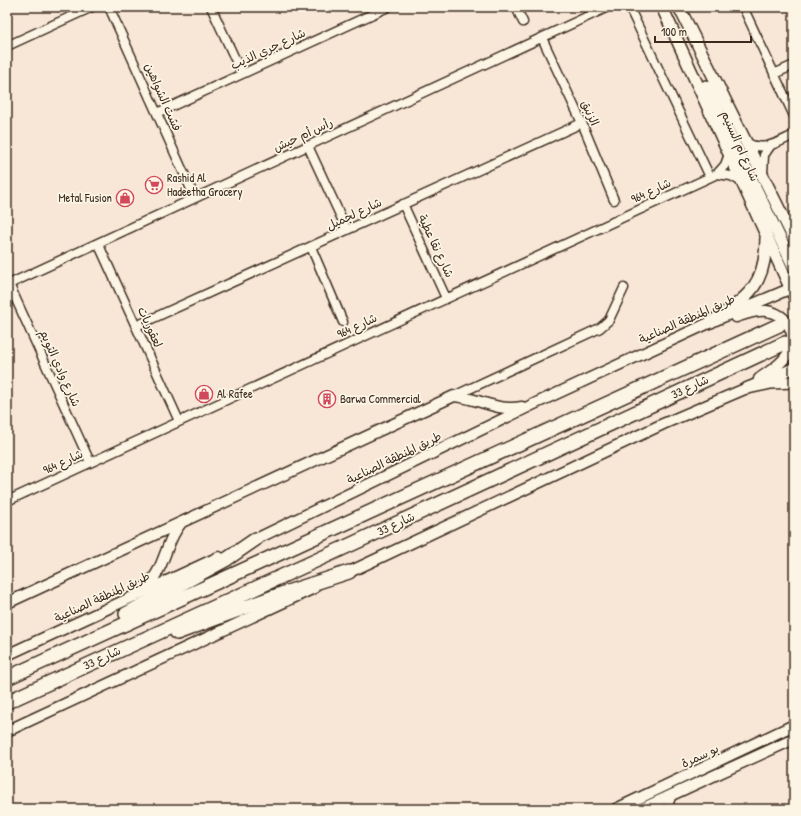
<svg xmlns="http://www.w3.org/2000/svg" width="801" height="816" font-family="'Patrick Hand','Playpen Sans Arabic',sans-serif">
<rect width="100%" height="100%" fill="#f8e7d7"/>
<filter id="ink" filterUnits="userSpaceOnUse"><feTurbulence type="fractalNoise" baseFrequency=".025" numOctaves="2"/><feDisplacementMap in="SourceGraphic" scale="8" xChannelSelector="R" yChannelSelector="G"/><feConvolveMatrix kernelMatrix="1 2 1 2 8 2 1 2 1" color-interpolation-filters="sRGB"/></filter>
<g filter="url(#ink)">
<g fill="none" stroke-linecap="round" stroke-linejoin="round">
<defs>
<path id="minor" d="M109,7L195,198
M211,7L242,74
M516,7L523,22
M629,7L710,177
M743,7L794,116
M542,38L582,123L614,200
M7,46L92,7
M774,74L794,65
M157,113L388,7
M747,143C764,152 778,142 794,135
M308,146L347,230
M717,174L731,176L742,182
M763,174L764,155L771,145
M403,204L446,298
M98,243L179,421
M311,247L343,322
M9,284L90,462
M7,285L608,7
M136,326L582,123
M454,396L600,328L609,320L624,288
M7,501L717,174L725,165L729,154
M667,809L672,794"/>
<path id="tertiary" d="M736,317C745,314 756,310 766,311C788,313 800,337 787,355C781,365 768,372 759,379
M250,542L532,405L711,322L794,287
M343,575L663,424L794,368
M142,589C166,573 163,544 181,523
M7,603L454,396C480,398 495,412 522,407
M7,655L219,557
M7,731L314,588
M616,809L794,725
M641,809L794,739"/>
<path id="secondary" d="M662,7L794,296
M679,7L794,239
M706,86L794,267
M711,322C748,297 766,286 766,238
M748,388L771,383L794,382"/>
<path id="trunk" d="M126,614L227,559L256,539
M177,633L281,594L349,572
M7,678L779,325
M7,702L350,545L785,343"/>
</defs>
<use href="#minor" stroke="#3b2a1e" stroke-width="11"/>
<use href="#tertiary" stroke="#3b2a1e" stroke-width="13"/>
<use href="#secondary" stroke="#3b2a1e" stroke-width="14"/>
<use href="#trunk" stroke="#3b2a1e" stroke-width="16"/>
<use href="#minor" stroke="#fcf5e5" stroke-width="8"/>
<use href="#tertiary" stroke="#fcf5e5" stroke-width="10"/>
<use href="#secondary" stroke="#fcf5e5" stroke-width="11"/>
<use href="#trunk" stroke="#fcf5e5" stroke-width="13"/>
</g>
</g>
<defs>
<symbol id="supermarket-ring" viewBox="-11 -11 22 22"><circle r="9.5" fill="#fcf5e5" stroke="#d1495b" stroke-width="1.5"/><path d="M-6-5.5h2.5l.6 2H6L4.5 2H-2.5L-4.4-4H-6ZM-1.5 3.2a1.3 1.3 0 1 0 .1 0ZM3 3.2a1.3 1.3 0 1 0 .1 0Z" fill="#d1495b"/></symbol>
<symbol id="shop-ring" viewBox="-11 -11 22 22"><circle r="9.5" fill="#fcf5e5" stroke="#d1495b" stroke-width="1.5"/><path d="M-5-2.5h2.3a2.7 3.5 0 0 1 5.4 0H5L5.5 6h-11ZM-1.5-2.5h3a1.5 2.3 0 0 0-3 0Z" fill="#d1495b"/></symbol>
<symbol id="building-ring" viewBox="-11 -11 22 22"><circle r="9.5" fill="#fcf5e5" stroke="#d1495b" stroke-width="1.5"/><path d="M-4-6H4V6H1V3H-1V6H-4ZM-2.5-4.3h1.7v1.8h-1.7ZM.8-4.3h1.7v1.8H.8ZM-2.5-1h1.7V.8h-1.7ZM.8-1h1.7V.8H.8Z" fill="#d1495b"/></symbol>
</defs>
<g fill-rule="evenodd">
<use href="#supermarket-ring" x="144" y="175" width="20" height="20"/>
<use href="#shop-ring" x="115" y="188" width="20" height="20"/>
<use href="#shop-ring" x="194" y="384" width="20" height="20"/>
<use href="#building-ring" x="317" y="389" width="20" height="20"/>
</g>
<g text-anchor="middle" stroke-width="3.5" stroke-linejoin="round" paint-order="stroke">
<g font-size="12" fill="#3b2a1e" stroke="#fcf5e5">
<text transform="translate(268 49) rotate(-25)" y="4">شارع جري الذيب</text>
<text transform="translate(163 97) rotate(66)" y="4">فشت الشواهين</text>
<text transform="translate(590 113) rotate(66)" y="4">الزنبق</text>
<text transform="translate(303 135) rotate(-25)" y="4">رأس أم حيش</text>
<text transform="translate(740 146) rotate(66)" y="4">شارع ام السنيم</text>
<text transform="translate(651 191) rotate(-25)" y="4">شارع 964</text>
<text transform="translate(354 214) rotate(-25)" y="4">شارع لجميل</text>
<text transform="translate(436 246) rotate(65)" y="4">شارع نقا عطية</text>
<text transform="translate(687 319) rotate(-24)" y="4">طريق المنطقة الصناعية</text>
<text transform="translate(357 326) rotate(-25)" y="4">شارع 964</text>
<text transform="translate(150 327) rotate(66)" y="4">لعقوريات</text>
<text transform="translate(60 368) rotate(66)" y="4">شارع وادي التويم</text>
<text transform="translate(690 387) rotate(-25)" y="4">شارع 33</text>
<text transform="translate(394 458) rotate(-26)" y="4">طريق المنطقة الصناعية</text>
<text transform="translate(63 462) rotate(-25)" y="4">شارع 964</text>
<text transform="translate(396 524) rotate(-25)" y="4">شارع 33</text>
<text transform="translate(102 597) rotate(-25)" y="4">طريق المنطقة الصناعية</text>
<text transform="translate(102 658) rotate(-25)" y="4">شارع 33</text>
<text transform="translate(700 756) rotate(-25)" y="4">بو سمرة</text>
</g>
<g font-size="12" fill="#3b2a1e" stroke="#fcf5e5" text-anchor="start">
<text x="167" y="182">Rashid Al<tspan x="167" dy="14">Hadeetha Grocery</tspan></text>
<text x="112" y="202" text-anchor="end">Metal Fusion</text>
<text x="217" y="398">Al Rafee</text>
<text x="340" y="403">Barwa Commercial</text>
</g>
</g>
<rect width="801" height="816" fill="none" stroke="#fcf5e5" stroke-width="24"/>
<rect x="12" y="12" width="777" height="792" fill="none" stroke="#3b2a1e" stroke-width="1.5" filter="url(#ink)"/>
<path d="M655 36v6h96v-6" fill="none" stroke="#3b2a1e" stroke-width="2"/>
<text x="661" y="36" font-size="12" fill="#3b2a1e" stroke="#fcf5e5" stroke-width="3" paint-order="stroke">100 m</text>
</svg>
